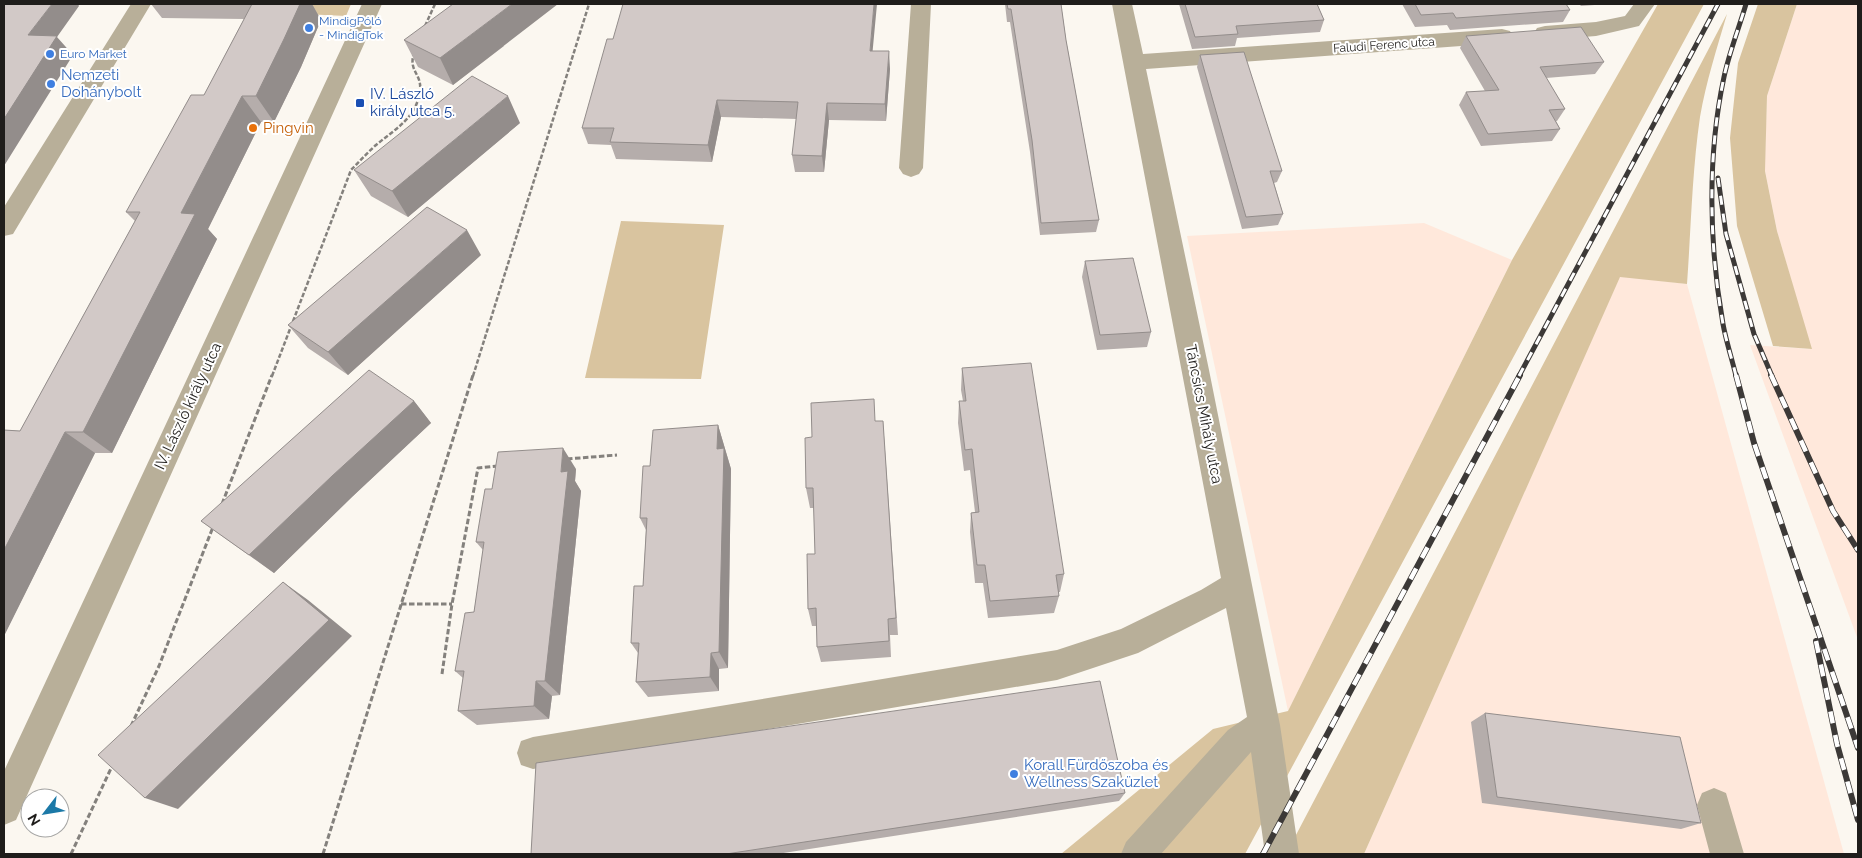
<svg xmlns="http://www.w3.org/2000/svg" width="1862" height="858" font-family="Raleway,sans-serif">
<rect width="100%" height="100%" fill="#fbf7f0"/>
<path fill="#ffe8db" d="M1797,4H1858V640L1750,345L1811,349L1777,231L1765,171V155L1767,96Z
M1424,223L1512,260L1288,711L1187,236Z
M1620,276L1687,284L1844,854H1364Z"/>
<path fill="#d9c49f" d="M307,4H351L346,16L303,14Z
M1658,4H1704L1245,854H1061L1213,729L1288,711L1512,260Z
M1758,4H1797L1767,96L1765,171L1777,231L1812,349L1773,346L1737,226L1730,138L1738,63Z
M1727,14C1717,48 1706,82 1700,117C1692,172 1691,229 1687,284L1620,277L1364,854H1286Z
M621,221L724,225L701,379L585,378Z"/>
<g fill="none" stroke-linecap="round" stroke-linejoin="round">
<path stroke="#84817d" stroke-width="2.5" stroke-dasharray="4.5 2" stroke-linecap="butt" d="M425,26L435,4
M272,376L351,170C359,162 367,153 376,145C395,129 417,118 420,90C422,74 408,71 414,53
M473,376L589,4"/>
<path stroke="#84817d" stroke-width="3" stroke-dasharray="5.5 2.5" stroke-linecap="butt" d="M567,459L617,455
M222,504L272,375
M401,604H452
M442,674L452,604L478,468L498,466
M131,726L159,666L213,527
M71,854L113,764
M323,854L473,375"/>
<path fill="#b8af99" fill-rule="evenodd" d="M131,4H151L13,234L4,236V207Z
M362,4H382L16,820L4,825V771Z
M911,4H931L923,168L919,174L911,177L903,174L899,168Z
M1112,4H1132L1143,54L1502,29L1510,31L1513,36L1510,41L1502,43L1146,69L1209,370L1280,725L1299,854H1265L1251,752L1161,854H1121L1126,842L1228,730L1247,717L1226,608L1138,653L1057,680L533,769L521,765L517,753L521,741L533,737L1057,650L1121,629L1201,590L1221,578Z
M1634,4H1655L1639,26L1596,36L1545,40L1537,38L1534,33L1537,28L1545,26L1596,22L1625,16Z
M1714,788L1726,793L1744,854H1710L1697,805L1702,793Z"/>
<defs>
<path id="rail-far1" d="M1718,178L1726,234L1754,334L1772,376
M1519,376L1718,4
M1736,376C1732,359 1726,341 1723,324C1709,245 1707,156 1724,77C1729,53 1739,28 1746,4"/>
<path id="rail" d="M1736,375L1754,443L1858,748
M1771,375L1833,511L1858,550
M1816,641L1837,744L1858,820
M1263,854L1520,375"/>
</defs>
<use href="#rail-far1" stroke="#3c3937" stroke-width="5"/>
<use href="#rail" stroke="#3c3937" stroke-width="6"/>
<use href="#rail-far1" stroke="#fff" stroke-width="3" stroke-dasharray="9" stroke-linecap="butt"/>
<use href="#rail" stroke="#fff" stroke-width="4.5" stroke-dasharray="12" stroke-linecap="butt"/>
</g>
<path fill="#b5adab" d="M151,4H312L321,20L301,67L274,122H261L208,229L217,239L112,453H95L4,636V430L20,431L135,221L126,212L204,95L244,19L162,18Z
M1005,4H1061L1066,40L1099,220L1096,232L1040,235L1030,152L1010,22H1007Z
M1179,4H1317L1324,20L1320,32L1237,38L1235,46L1192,49Z
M1402,4H1566L1570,10L1563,22L1450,30L1447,25L1415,27Z
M1579,4H1608L1581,6Z
M1466,36L1604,62L1595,74L1546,78L1565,109L1557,121H1556L1560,129L1552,141L1481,146L1459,105L1466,92L1485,91L1460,48Z
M404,40L504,46L453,85L418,67Z
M873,51L890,69L886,121L829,120L824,172H795L792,155L797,119L721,117L712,162L616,159L611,145L588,144L582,128Z
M1200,55L1282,171L1277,182L1274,183L1283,214L1278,225L1242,229L1197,67Z
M520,123L408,217L371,196L354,170Z
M481,255L348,375L308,348L288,325Z
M1085,261L1151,332L1147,347L1097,350L1082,277Z
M962,368L1064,574L1060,592H1059V596L1054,613L988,618L983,583H975L970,532L971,513L975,512L970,470L964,471L958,423L959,401H963L961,390Z
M414,401L431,423L353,496L274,573L201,521Z
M876,421H883L898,635H890L891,657L821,662L817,647V626H812L808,609L815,554L814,508H810L806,488L812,437Z
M718,425L731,469L728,668L719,669V691L648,697L636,682L638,653L631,643L643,586L646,530L640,518L650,466Z
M576,469L575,481L581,491L560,695L552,696L549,719L477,725L458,711L463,678L455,671L474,612L483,550L476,542L492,489Z
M1485,713L1701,823L1681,829L1482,803L1471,722Z
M1125,793L1119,801L777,854H531Z"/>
<path fill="#938d8b" d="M52,4H78L79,6L57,37L73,55L4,166V119L28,35Z
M285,4H312L321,20L301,67L274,122L256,96Z
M512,4H558L453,85L440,58Z
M874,4H877L871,68L870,51Z
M889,51L890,69L886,121L885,104Z
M242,96L261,122L208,229L217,239L112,453L83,432L181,213Z
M508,96L520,123L408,217L392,191Z
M717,100L721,117L712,162L708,145Z
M827,103L829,120L824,172L822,156Z
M467,230L481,255L348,375L328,352Z
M414,401L431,423L353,496L274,573L249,555L332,476Z
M718,425L731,469L728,668L719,652L717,449Z
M65,432L95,453L4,636V550Z
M563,448L576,469L575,481L581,491L560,695L545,681L561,472Z
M283,582L308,600L352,636L178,809L145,798Z
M711,653L719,669V691L710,677Z
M536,681L552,696L549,719L534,706Z"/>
<path fill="#d2c9c7" stroke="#938d8b" d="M4,4H52L28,35L57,36L4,119Z
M252,4H300L284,39L256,96H242L181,213L195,214L83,432H65L4,550V430L20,431L140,212H126L191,95H204Z
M453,4H512L440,58L404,40Z
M623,4H874L870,51H889L885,104L827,103L822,156L792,155L798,102L717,100L708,145L610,142L614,128H582L607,39H613Z
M1007,4H1061L1066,40L1099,220L1041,223L1032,140L1011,9H1008Z
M1185,4H1317L1324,20L1236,26L1238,34L1195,37Z
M1415,4H1566L1570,10L1456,18L1453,13L1421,15Z
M1581,27L1604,62L1540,67L1565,109L1549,110L1560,129L1488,134L1466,92L1499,90L1466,36Z
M1244,52L1282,171H1270L1283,214L1246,217L1200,55Z
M472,76L508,96L392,191L354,170Z
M427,207L467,230L328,352L288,325Z
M1133,258L1151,332L1100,335L1085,261Z
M1031,363L1064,574L1056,575L1059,596L990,601L985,565H977L971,513L979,512L972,449L965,450L959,401H966L962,368Z
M369,370L414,401L332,476L249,555L201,521Z
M874,399L875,421H883L896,618L888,619L889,641L817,647L816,608L808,609L807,554H815L813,488H806L805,438L812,437L811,403Z
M718,425L717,449L724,448L719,652L711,653L710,677L636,682L639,643H631L634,586H643L647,518H640L643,466H650L653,430Z
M563,448L561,472L568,471L545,681H536L534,706L458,711L464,671H455L465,613L474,612L484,542H476L485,489H492L498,452Z
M283,582L329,620L145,798L98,755Z
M1100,681L1125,793L726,854H531L536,763Z
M1485,713L1680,737L1701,823L1497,797Z"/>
<g fill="#3f7fe0" stroke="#fff" stroke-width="2">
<circle cx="309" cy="28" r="5"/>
<circle cx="50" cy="54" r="5"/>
<circle cx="51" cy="84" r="5"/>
<circle cx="1014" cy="774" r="5"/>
</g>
<rect fill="#1a4fb4" stroke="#fff" stroke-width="2" x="355" y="98" width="10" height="10" rx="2.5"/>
<circle fill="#e8710a" stroke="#fff" stroke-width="2" cx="253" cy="128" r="5"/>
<g text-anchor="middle" stroke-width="4" stroke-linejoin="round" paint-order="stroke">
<g font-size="12" fill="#366cbe" stroke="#fff" text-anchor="start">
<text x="319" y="25">MindigPóló<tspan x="319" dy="14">- MindigTok</tspan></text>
<text x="60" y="58">Euro Market</text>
</g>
<g font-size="12" fill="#1f1d1b" stroke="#fff">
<text transform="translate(1384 45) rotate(-4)" y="4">Faludi Ferenc utca</text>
</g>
<g font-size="15" fill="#366cbe" stroke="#fff" text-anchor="start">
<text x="61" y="80">Nemzeti<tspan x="61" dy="17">Dohánybolt</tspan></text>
<text x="1024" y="770">Korall Fürdőszoba és<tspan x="1024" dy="17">Wellness Szaküzlet</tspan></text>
</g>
<g font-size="15" fill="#164399" stroke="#fff" text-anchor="start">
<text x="370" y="99">IV. László<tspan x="370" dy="17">király utca 5.</tspan></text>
</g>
<g font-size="15" fill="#c56008" stroke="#fff" text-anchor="start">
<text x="263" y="133">Pingvin</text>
</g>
<g font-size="15" fill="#1f1d1b" stroke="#fff">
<text transform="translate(188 406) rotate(-65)" y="5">IV. László király utca</text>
<text transform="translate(1204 414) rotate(79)" y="5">Táncsics Mihály utca</text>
</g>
</g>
<rect width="1862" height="858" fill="none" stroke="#1f1d1b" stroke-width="10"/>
<g transform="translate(45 813) rotate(239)"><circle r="24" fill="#ffffff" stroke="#a5a5a4"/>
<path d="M0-4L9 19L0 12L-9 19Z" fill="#1c79a7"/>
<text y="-8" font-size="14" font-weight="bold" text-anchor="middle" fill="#1f1d1b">N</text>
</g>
</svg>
